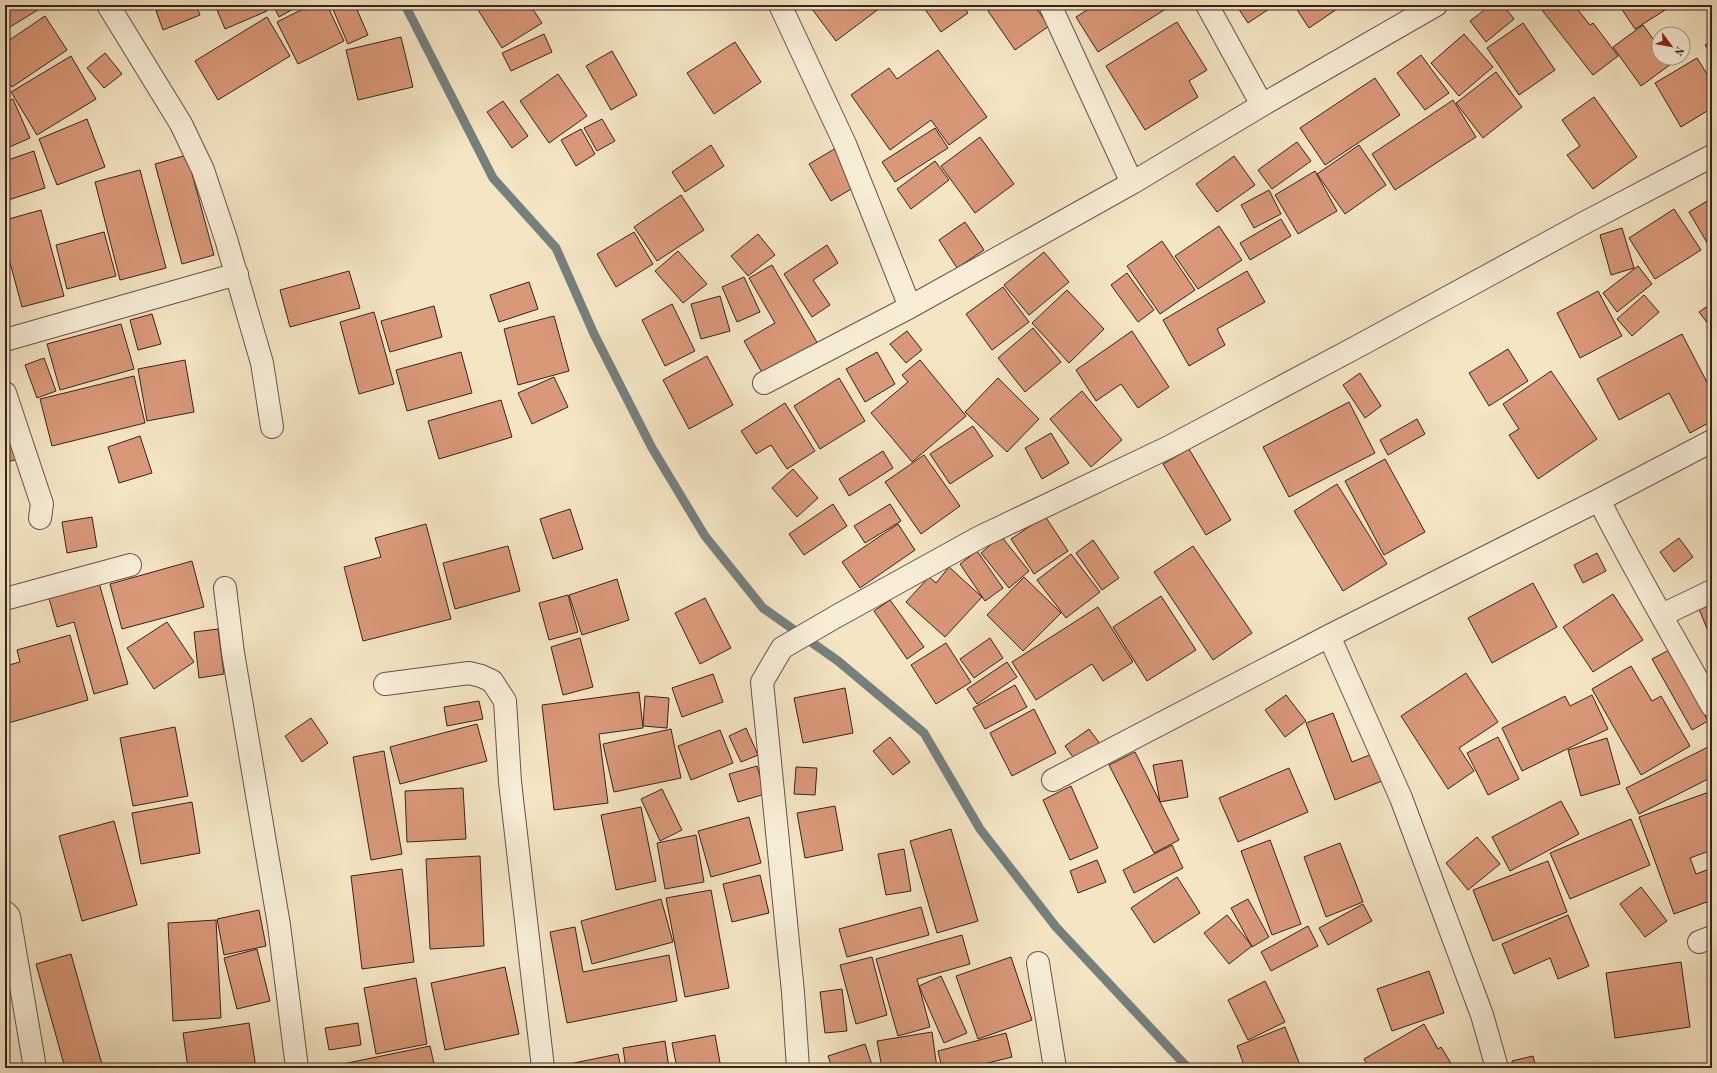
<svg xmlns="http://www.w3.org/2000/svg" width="1717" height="1073" font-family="'Old Standard TT',serif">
<rect width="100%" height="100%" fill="#f4e5c3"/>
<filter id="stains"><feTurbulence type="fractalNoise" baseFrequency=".005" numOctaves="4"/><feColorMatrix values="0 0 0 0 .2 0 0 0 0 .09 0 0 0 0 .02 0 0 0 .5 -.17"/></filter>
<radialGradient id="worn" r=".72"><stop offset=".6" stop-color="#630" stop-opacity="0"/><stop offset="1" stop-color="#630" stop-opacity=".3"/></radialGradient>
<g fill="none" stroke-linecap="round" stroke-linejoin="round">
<path stroke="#75807d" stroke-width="9" d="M405,5L493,178L556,248L594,334L652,448L705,536L763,608L838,661L924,733L980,829L1056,927L1188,1068"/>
</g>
<path fill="#d99878" stroke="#35241e" d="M5,5H46L5,30Z
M171,5H196L200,15L163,30L156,11Z
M215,5H265L267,11L225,29Z
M273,5H300L279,17Z
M311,5H327L344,41L298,64L277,22Z
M331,5H355L368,35L348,44Z
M475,5H530L542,23L502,48Z
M809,5H884L836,41Z
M922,5H962L968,13L941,32Z
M996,5H1034L1049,26L1015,50L988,11Z
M1095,5H1172L1098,52L1076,17Z
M1236,5H1275L1248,23Z
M1294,5H1343L1309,28Z
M1491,5H1503L1514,19L1486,42L1470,21Z
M1538,5H1574L1590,25L1593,23L1618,56L1593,75Z
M1619,5H1673L1635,29Z
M45,16L67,50L12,87L5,77V43Z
M267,17L290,56L218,100L195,61Z
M1177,22L1207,70L1189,81L1198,97L1145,130L1106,66Z
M1523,23L1555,70L1519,95L1487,48Z
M1643,25L1659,47V58H1667L1671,64L1641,86L1613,47Z
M544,34L552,52L511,71L502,53Z
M1464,34L1493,67L1459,96L1431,63Z
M401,37L413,87L358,100L346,50Z
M1712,40V55L1705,45Z
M735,42L761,82L714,114L687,73Z
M938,50L987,117L949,145L931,120L890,150L851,95L889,68L897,79Z
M612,51L637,95L611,110L586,66Z
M105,53L122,74L104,88L87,68Z
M1421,55L1449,93L1425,110L1397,73Z
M71,56L96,99L37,135L11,92Z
M1697,58L1712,82V108L1681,127L1655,83Z
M1496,72L1522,107L1483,138L1456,103Z
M558,74L587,116L549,143L520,101Z
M1375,78L1400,115L1325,165L1300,128Z
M1594,97L1637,157L1593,189L1567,155L1580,146L1562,120Z
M13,99L30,138L5,149V103Z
M1453,100L1476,137L1395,190L1372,154Z
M503,101L528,136L512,148L487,112Z
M87,119L105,167L57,185L39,139Z
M602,119L615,141L597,151L584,128Z
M935,128L948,148L895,182L882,162Z
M581,129L595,154L576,166L561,140Z
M980,137L1014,184L975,213L941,166Z
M1297,142L1311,161L1272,189L1258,170Z
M711,145L724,166L685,192L672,172Z
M1359,145L1386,185L1345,214L1317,174Z
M836,148L858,185L831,201L809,164Z
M34,151L45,188L5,201V161Z
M187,155L214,255L182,264L155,164Z
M1234,156L1255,185L1217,212L1196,184Z
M935,161L949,180L911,209L897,189Z
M140,170L166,268L120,280L95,182Z
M1315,171L1337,211L1298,234L1275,195Z
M1269,190L1281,214L1254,228L1241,205Z
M681,195L704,230L657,261L634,227Z
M1712,198V251L1689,212Z
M1674,209L1701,250L1655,279L1629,238Z
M41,210L64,296L22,307L5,244V220Z
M1281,219L1291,236L1250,260L1240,243Z
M965,222L984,250L957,268L939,240Z
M1219,226L1242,260L1198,289L1175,256Z
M1622,228L1634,268L1611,275L1600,235Z
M104,232L116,276L67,289L56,245Z
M634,232L653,264L616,287L597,254Z
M758,234L775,255L748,276L731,256Z
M1162,241L1195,290L1160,314L1127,266Z
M827,245L838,263L813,280L830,305L812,317L784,274Z
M678,251L707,284L683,303L655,271Z
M1044,252L1069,282L1029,315L1004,285Z
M772,265L822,351L768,383L744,341L775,323L749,278Z
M1638,266L1652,284L1617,312L1603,293Z
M349,271L360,308L290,327L280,290Z
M1247,271L1265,302L1217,329L1225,345L1189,366L1163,320Z
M1127,273L1154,310L1138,322L1111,285Z
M744,277L760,312L737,322L722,287Z
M529,282L538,309L499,322L490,295Z
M1003,287L1029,322L992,350L966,314Z
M1067,290L1104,329L1069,363L1032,323Z
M1598,291L1622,336L1580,358L1557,313Z
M1644,295L1659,312L1632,336L1617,319Z
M720,296L730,331L701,339L691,304Z
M1712,303V329L1699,312Z
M672,304L695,351L665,366L642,320Z
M434,306L442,337L390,352L381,321Z
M374,312L394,384L359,394L340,322Z
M152,314L161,344L138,350L130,320Z
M554,316L569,371L518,385L504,329Z
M121,324L134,369L60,390L47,344Z
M1033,328L1061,362L1025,392L998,358Z
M907,331L922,350L906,363L890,344Z
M1132,331L1169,387L1138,408L1121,384L1096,401L1076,370Z
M1682,334L1712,392V421L1690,433L1669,393L1619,420L1597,379Z
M1508,349L1528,381L1489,406L1469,373Z
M461,352L472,393L407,411L396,370Z
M877,352L895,384L865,402L846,369Z
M707,356L733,405L689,429L663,380Z
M44,358L56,391L37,398L25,365Z
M185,360L194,412L147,421L138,369Z
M920,360L966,416L912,462L871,413L908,382L902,375Z
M1551,371L1597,439L1538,479L1509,435L1519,429L1503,404Z
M1360,373L1381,406L1365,418L1343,385Z
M134,376L145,423L52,446L40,399Z
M554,377L568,407L532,424L518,393Z
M839,378L865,421L820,449L794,406Z
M998,378L1039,419L1007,452L965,412Z
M1082,391L1122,440L1091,467L1050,419Z
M501,400L512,437L439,459L428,421Z
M1349,402L1375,453L1289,497L1263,447Z
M785,403L815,451L787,469L771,445L756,454L741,431Z
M1417,419L1425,434L1388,455L1380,440Z
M5,420L17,459L5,463Z
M973,426L993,456L950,484L930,454Z
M1051,433L1069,463L1042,479L1025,448Z
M140,436L152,473L119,483L108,447Z
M1189,449L1231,520L1206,535L1163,464Z
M883,451L893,468L849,496L839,479Z
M924,455L960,506L921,534L885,482Z
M1385,459L1425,532L1384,555L1345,481Z
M793,469L818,498L797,517L772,488Z
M1337,484L1387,564L1343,591L1294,511Z
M833,504L847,526L804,555L789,534Z
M890,504L901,521L865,543L854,526Z
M570,509L583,549L553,559L540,519Z
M1045,516L1068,551L1034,574L1011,539Z
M92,517L97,547L67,553L62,522Z
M426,524L451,619L363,641L344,567L381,557L375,538Z
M898,524L915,550L860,588L842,562Z
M1001,536L1029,571L1009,588L981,553Z
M1679,538L1693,557L1674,572L1660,552Z
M1093,540L1119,578L1102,590L1076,553Z
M508,546L520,591L455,609L443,563Z
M1193,546L1252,633L1213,660L1154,572Z
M977,551L1003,588L985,601L960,564Z
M1597,553L1606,571L1583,583L1574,565Z
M1071,554L1100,592L1066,618L1037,580Z
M192,561L204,607L122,629L110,584Z
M949,567L982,597L945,637L906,602L929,577L936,583Z
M1024,577L1061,613L1023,651L987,615Z
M617,579L629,620L582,635L569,595Z
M99,583L128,684L94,694L74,622L57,627L49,598Z
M1533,583L1557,627L1492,663L1468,618Z
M1613,594L1643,640L1593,672L1563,627Z
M568,595L578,632L549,640L539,603Z
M1161,596L1196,650L1147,681L1113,627Z
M705,598L731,648L700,664L675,613Z
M890,600L924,647L907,659L874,611Z
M1712,604V641L1699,609Z
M1098,607L1133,662L1103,681L1092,664L1036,700L1012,662Z
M167,622L194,662L154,689L127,648Z
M218,629L224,674L199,678L194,632Z
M70,635L88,700L5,724V666L20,662L17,650Z
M580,638L593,687L563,695L551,647Z
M990,638L1003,658L974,678L960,659Z
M946,643L971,682L936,704L911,665Z
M1669,650L1708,721L1692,730L1652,659Z
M1007,662L1017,677L977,704L967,689Z
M1631,666L1652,701L1661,696L1690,746L1641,775L1592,689Z
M1466,673L1498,722L1459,748L1474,771L1448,789L1401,716Z
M713,674L723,702L682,717L672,688Z
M1015,685L1027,707L985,729L973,708Z
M845,688L853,733L803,743L794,698Z
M639,692L643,728L599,734L608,803L554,810L542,705Z
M1286,695L1306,721L1285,737L1265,710Z
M1592,695L1608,729L1522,771L1502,728L1565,696L1570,706Z
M645,696L669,698L667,728L643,726Z
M479,701L483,719L447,726L444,707Z
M1034,709L1056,753L1012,776L990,733Z
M1333,713L1352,762L1372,754L1382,781L1335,800L1306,723Z
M311,718L328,743L302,762L285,736Z
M477,724L487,761L400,784L390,747Z
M175,727L188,796L133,806L120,738Z
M746,728L758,755L741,762L729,736Z
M671,729L681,778L614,792L603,744Z
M1089,729L1104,749L1080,767L1065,746Z
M720,730L733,763L691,780L678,746Z
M890,737L910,762L893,775L873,751Z
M1498,737L1519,779L1488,795L1467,753Z
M1607,738L1620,784L1581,796L1568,750Z
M1712,745V777L1639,814L1626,788Z
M384,751L402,854L371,860L353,757Z
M1135,752L1179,840L1154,853L1109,765Z
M1182,760L1188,797L1160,802L1153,765Z
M757,766L765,794L738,802L729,774Z
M796,767L817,768L815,795L794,794Z
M1289,768L1308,812L1238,842L1219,798Z
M1071,786L1098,848L1070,860L1043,800Z
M463,788L466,839L407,842L405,791Z
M662,789L682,830L660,841L641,799Z
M1712,791V850L1690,858L1696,874L1712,868V900L1674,914L1639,817Z
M1561,801L1579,834L1510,871L1492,837Z
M192,802L200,853L141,864L132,813Z
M835,806L843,850L805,858L797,813Z
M641,807L656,881L616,890L601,815Z
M749,817L761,863L711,877L698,831Z
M1631,819L1650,865L1570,899L1550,853Z
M114,821L137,905L82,921L59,836Z
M951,829L978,921L937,933L910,841Z
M696,835L704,882L665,889L657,843Z
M1477,837L1500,864L1468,890L1446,863Z
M1270,840L1301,924L1272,935L1241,851Z
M1340,843L1363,902L1326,917L1304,857Z
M1172,845L1183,868L1134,893L1123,870Z
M904,849L911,891L886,895L878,854Z
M480,856L484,946L430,949L426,859Z
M1097,860L1106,882L1078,893L1070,871Z
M1548,861L1567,912L1493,941L1473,890Z
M402,869L414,962L362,969L351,876Z
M760,875L769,913L732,922L723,884Z
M1177,877L1200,913L1154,943L1131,908Z
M1641,887L1667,921L1645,937L1620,904Z
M711,890L729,988L685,997L666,898Z
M661,899L673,942L592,964L581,921Z
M1248,899L1269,937L1252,947L1231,908Z
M1363,904L1372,921L1328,945L1319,928Z
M921,907L929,935L847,957L839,929Z
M259,910L266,946L224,955L217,919Z
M1227,915L1252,946L1229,964L1204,933Z
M1568,915L1589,966L1558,979L1550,958L1514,974L1502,944Z
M216,920L221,1018L173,1021L168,923Z
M1308,926L1318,946L1271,971L1261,952Z
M575,927L583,972L669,955L677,1001L567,1023L550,932Z
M962,935L970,964L917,979L930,1027L898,1036L876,959Z
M257,949L270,1001L237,1009L224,958Z
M71,954L103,1068H65L36,964Z
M872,957L887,1015L856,1024L840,965Z
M1011,957L1032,1020L978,1039L956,976Z
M1681,962L1690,1027L1615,1038L1606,973Z
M505,967L519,1034L445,1050L431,983Z
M1429,971L1444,1013L1392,1031L1377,989Z
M941,976L967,1033L944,1043L919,986Z
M416,978L427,1044L376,1054L364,988Z
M1265,981L1285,1022L1248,1040L1228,1000Z
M842,989L847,1031L825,1033L820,992Z
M249,1023L256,1068H188L183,1033Z
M358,1023L361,1045L329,1050L325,1028Z
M1424,1024L1438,1049L1441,1047L1454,1068H1369L1364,1059Z
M1285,1027L1300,1065L1294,1068H1245L1237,1046Z
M932,1032L937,1068H882L877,1041Z
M1006,1033L1012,1057L968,1068H942L938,1051Z
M715,1035L721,1068H677L672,1043Z
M665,1041L669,1068H626L623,1048Z
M865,1044L873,1068H832L828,1056Z
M430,1046L435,1068H328V1067Z
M618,1054L621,1068H570L569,1064Z
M1533,1056L1536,1068H1513L1512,1061Z"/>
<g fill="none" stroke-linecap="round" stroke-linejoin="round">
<defs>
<path id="street" d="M108,5L181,124L203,170L226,239L262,363L272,427
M780,5L845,144L910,307
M1050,5L1132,183
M1207,5L1262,105
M5,340L237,274
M764,383L910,307L1132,183L1262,105L1436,5
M5,393L42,504L40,518
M1599,500C1634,570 1674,637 1712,706
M225,588L233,653L279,925L297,1068
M5,599L130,565
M1662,615L1712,591
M1329,636L1401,798L1482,1015L1497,1068
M385,684L469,673L481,676L492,681L505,701L510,782L543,1068
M1053,780L1329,636L1599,500L1712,441
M5,912L9,916L35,1068
M1699,942L1712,937
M1038,963L1055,1068
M798,1068L793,992L762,682L782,648L837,616L980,537L1169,447L1364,343L1586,222L1712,156"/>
</defs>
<use href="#street" stroke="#655447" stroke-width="24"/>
<use href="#street" stroke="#f8eed8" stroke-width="22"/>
</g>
<rect width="1717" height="1073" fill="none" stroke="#f4e5c3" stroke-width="20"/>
<rect x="6" y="6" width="1705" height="1061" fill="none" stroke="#35241e" stroke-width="2"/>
<rect x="10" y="10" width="1697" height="1053" fill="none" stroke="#35241e"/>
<g transform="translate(1671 46) rotate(122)"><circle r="19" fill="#f8eed8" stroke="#aa9d8e"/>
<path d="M0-3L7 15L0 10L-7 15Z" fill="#8f2418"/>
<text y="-6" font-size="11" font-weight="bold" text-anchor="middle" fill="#35241e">N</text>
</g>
<rect width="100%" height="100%" filter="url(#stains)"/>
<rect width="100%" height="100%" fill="url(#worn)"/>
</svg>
